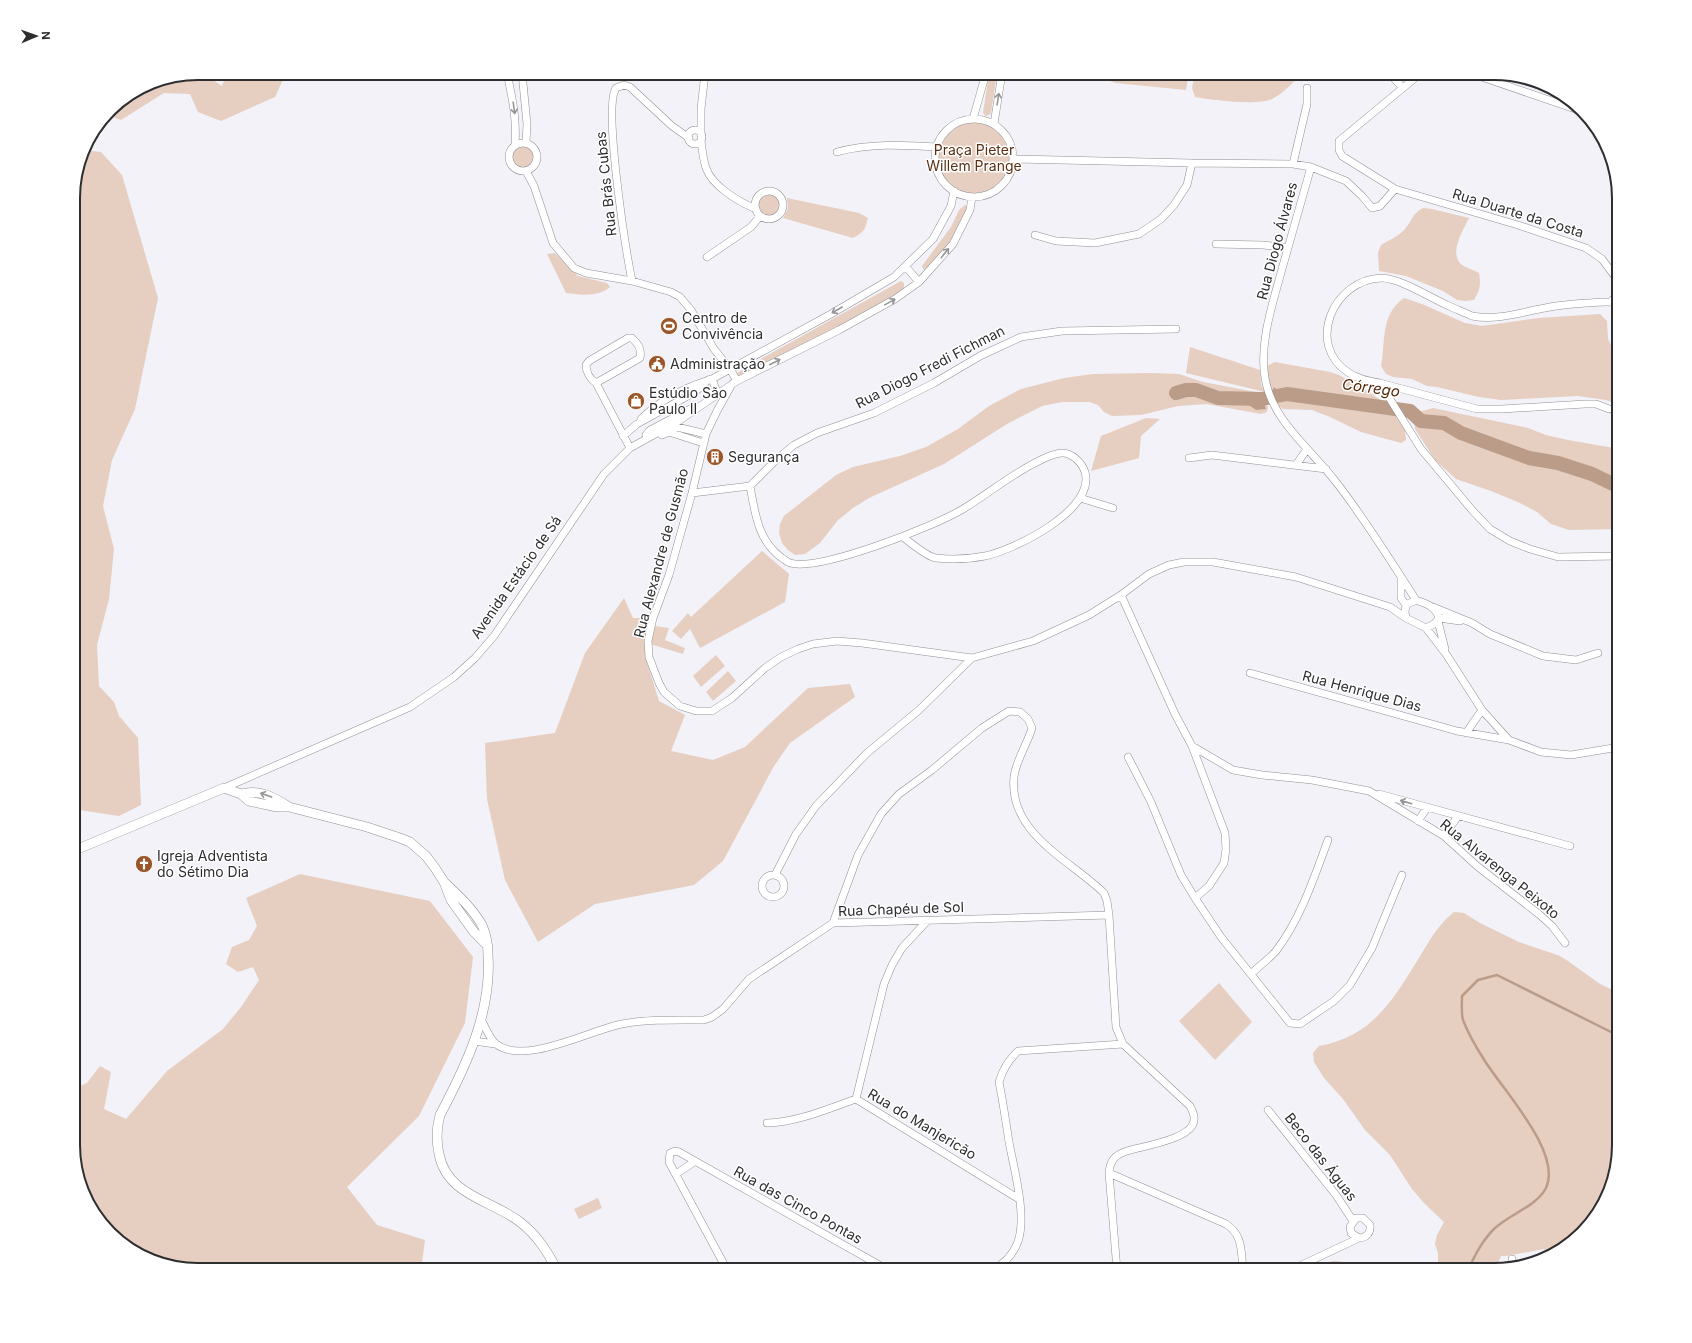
<svg xmlns="http://www.w3.org/2000/svg" width="1692" height="1343" font-family="Inter,sans-serif">
<rect width="100%" height="100%" fill="#f2f2f8"/>
<path fill="#e6cec1" d="M198,73H202L222,86L227,73H286L275,97L221,121L198,112L190,94L164,93L121,120L107,115L116,104L151,82Z
M989,73H997L991,113L989,115L986,116L983,113Z
M1088,73H1189L1186,90L1116,83L1090,75Z
M1195,73H1303C1293,82 1284,93 1272,99C1257,106 1212,100 1195,97L1192,88Z
M973,119C1025,119 1026,196 972,197V199C961,195 950,191 943,181C929,161 936,133 958,123C963,121 968,120 973,119Z
M509 157a14 14 0 1 1 28 0a14 14 0 1 1-28 0Z
M84,150L101,152L122,175L158,298L135,409L112,460L103,506L114,549L109,599L97,645L99,686L114,702L119,716L138,738L141,805L119,816L73,809V190Z
M758 205a11 11 0 1 1 22 0a11 11 0 1 1-22 0Z
M787,198L859,213L868,218C865,230 864,232 853,238L783,218L788,209Z
M965,205L968,207C960,232 944,251 926,270L923,269L922,266L951,227L959,210Z
M1423,208L1432,209L1469,218C1463,230 1448,254 1462,265C1466,268 1474,270 1479,273C1481,284 1480,290 1474,300L1465,301L1457,300L1443,291L1406,276L1379,271L1378,253L1381,245C1389,240 1398,237 1405,229C1413,220 1411,215 1423,208Z
M555,253L578,276L607,283L610,287C599,297 580,295 566,293L547,254Z
M901,281L904,283V290L744,378L740,379L737,374L741,370Z
M1404,298L1422,304L1465,323L1482,326L1539,318L1600,314L1607,321L1608,339L1619,363V405L1606,400L1578,396L1501,400L1479,397L1437,387L1427,386L1412,379L1393,377L1386,374L1381,366C1386,340 1380,315 1404,298Z
M1190,347L1260,370L1261,385L1265,392L1186,373Z
M1275,362L1330,372L1339,375L1366,390L1389,406L1405,430L1406,440L1401,443L1361,432L1330,417L1312,410L1283,409L1278,406L1269,384L1267,366Z
M1151,373L1179,374L1203,382L1261,393L1268,407L1267,412L1261,414L1206,404L1178,406L1141,415L1112,416L1104,412L1098,405L1089,402H1062L1042,406L1007,424L944,464L869,498L853,508L838,520L820,543L805,554L795,555L788,550L782,543L779,533L780,524L784,516L836,475L853,467L900,456L926,447L958,429L989,406L1021,389L1064,378L1093,374Z
M1433,408L1528,428L1546,435L1568,440L1614,448L1619,447V529L1569,530L1551,524L1537,512L1520,503L1491,491L1456,479L1435,460L1415,429L1414,420L1419,412Z
M1146,418L1160,419L1141,436L1139,458L1091,471L1101,436Z
M762,551L789,574L785,602L700,648L690,629L681,639L672,631L688,613L691,617Z
M624,598L633,618H651L645,656L659,701L685,715L671,751L713,760L745,747L808,688L850,684L855,697L790,743L774,766L723,861L694,885L595,904L538,942L505,880L487,799L485,743L555,733L585,653Z
M654,626L669,628L665,640L685,648L683,654L650,644Z
M716,655L725,666L701,687L693,676Z
M728,671L736,681L713,701L706,692Z
M300,874L430,901L473,957L465,1023L419,1116L347,1187L377,1225L425,1240L421,1270H198L158,1263L116,1239L86,1200L73,1153V1089L87,1083L100,1066L111,1072L104,1109L126,1119L167,1071L223,1029L241,1007L259,980L253,967L238,972L226,964L232,947L249,940L257,926L246,898Z
M1454,912L1464,913L1480,923L1519,942L1560,956L1568,961L1600,984L1619,993V1145L1612,1185L1588,1227L1552,1255L1544,1249L1506,1256H1501L1496,1267L1492,1270H1438V1253L1435,1244L1437,1235L1444,1222L1424,1203L1412,1189L1390,1155L1365,1130L1343,1099L1324,1078L1314,1062L1313,1053L1319,1046C1373,1036 1392,1001 1419,958C1429,941 1438,925 1454,912Z
M1219,983L1252,1022L1215,1060L1179,1021Z
M598,1198L602,1208L579,1219L574,1209Z
M1333,1261C1342,1261 1348,1262 1354,1270H1306L1324,1263Z"/>
<path fill="#bb9c89" d="M1274,387L1277,390L1285,388L1295,392L1294,396H1289L1281,401L1279,399L1277,401L1273,390Z
M1253,394H1261L1266,409L1256,410L1249,405Z"/>
<g fill="none" stroke-linecap="round" stroke-linejoin="round">
<path stroke="#bb9c89" stroke-width="2.5" d="M1468,1270C1475,1255 1482,1241 1494,1229C1508,1215 1537,1206 1546,1188C1563,1152 1500,1087 1483,1058C1476,1047 1468,1033 1463,1020C1461,1013 1462,1003 1462,996L1478,980L1497,975L1619,1036"/>
<path stroke="#bb9c89" stroke-width="14" d="M1176,393L1186,390H1196L1218,398L1262,399L1287,394L1410,411L1421,421L1444,423L1461,433L1529,458L1558,463L1592,474L1619,487"/>
<defs>
<path id="street" d="M507,73C512,97 517,119 515,144
M522,73L527,124L526,143
M1389,73L1403,88
M1470,73L1581,111
M973,119L986,73
M935 158a39 39 0 1 1 78 0a39 39 0 1 1-78 0Z
M994,124L1002,73
M688 137a7 7 0 1 1 14 0a7 7 0 1 1-14 0Z
M701,135V109L705,73
M701,140C702,149 703,159 706,168C712,186 739,202 756,209
M509 157a14 14 0 1 1 28 0a14 14 0 1 1-28 0Z
M837,152C869,143 903,145 937,147
M1013,159L1192,163L1293,164L1311,167C1301,201 1292,235 1282,269C1273,303 1259,342 1265,378C1272,421 1311,449 1336,482C1365,519 1390,560 1416,600
M1293,164L1307,104V88
M1311,167L1346,181L1362,196L1372,208L1380,206L1395,189L1518,225L1586,248L1602,259L1619,282
M526,171L534,186L553,243L574,268L586,273L632,281L671,292L680,297L691,310L714,349L730,369L737,381
M1395,189L1342,156L1339,150V141L1421,73
M755 205a14 14 0 1 1 28 0a14 14 0 1 1-28 0Z
M1035,235L1056,241L1095,243L1139,234L1161,219L1174,205L1187,185L1192,163
M1216,244L1263,245L1288,248
M707,257L751,227L760,216
M906,267L919,282
M632,281C626,251 603,107 616,88L624,85L630,87L672,126L689,138
M1612,301L1619,291
M628,338H632C638,344 642,349 640,358L596,383C590,379 586,372 586,365L589,361Z
M712,379L831,314L894,277L933,239L951,206L954,191
M596,383L630,448
M1380,383L1477,409H1502L1585,404H1596L1609,409
M732,384L717,411L706,434L692,493L669,575L653,618L648,641L649,657L659,683L664,692L680,706L696,711H712L732,698L765,668L781,657L798,649L813,644L837,641L862,643L972,658L1033,641L1089,615L1121,595L1149,574L1169,565L1184,562H1213L1296,577L1390,607L1406,618
M641,419C658,402 683,388 706,381
M671,430L677,427L706,434
M646,435L650,430L692,408
M662,435L669,432L703,443
M623,436L637,424L695,392L708,380L712,379L718,395
M1189,458L1212,455L1326,469
M1296,465L1307,449
M750,486C755,513 758,541 782,558C785,560 787,562 790,563C819,572 935,526 963,509C986,495 1007,478 1031,465C1041,460 1050,454 1061,453C1072,452 1082,463 1085,472C1096,510 1014,550 985,556C969,559 952,560 936,558C927,557 911,543 903,537
M692,493L750,486L776,460L794,445L817,433L874,413L934,383L980,356L1021,337L1062,331L1176,329
M1080,498L1113,508
M1619,556L1558,557L1530,549L1510,541L1490,529L1472,510L1421,449L1380,383C1369,381 1358,379 1349,373C1305,345 1333,279 1382,278C1399,278 1431,298 1447,305C1455,309 1464,312 1472,316C1497,321 1521,312 1545,308C1559,305 1574,304 1588,303C1599,302 1609,301 1619,303
M1401,577V598L1406,605
M1121,595L1175,714L1192,746L1225,833L1226,849L1224,863L1209,886L1195,898
M1416,600C1427,604 1435,606 1439,618L1434,624L1426,628L1406,618L1405,612L1406,605Z
M1433,607L1472,623L1490,634L1543,656L1576,660L1598,653
M1439,618L1460,621
M1438,621L1445,649
M1426,628L1446,654L1482,710L1509,740L1541,752L1571,755L1619,747
M1250,673L1457,731L1509,740
M1466,733L1482,710
M1192,746L1233,770L1262,775L1312,780L1369,791L1444,836L1477,866L1540,915L1552,926L1565,943
M1128,757L1151,802L1181,875L1195,898L1221,937L1290,1023L1300,1024L1334,1001L1350,985L1372,948L1402,875
M224,788L410,707L454,677L475,658L494,636L604,474L630,448L677,422L737,381L839,330L895,299L919,282L953,244L970,210L972,197
M1379,794L1570,846
M1418,821L1427,808
M1444,836L1458,816
M762 886a11 11 0 1 1 22 0a11 11 0 1 1-22 0Z
M775,875L796,834L816,806L867,753L919,710L972,658
M927,921L902,948L892,965L884,984L856,1099L1019,1199
M833,923L858,855L881,814L899,794L932,770L982,728L1009,711L1020,712L1028,719L1032,728C1027,745 1016,760 1014,777C1008,833 1070,860 1104,893L1107,901L1109,915L1116,1027L1123,1044L1190,1106C1192,1110 1195,1115 1194,1120C1193,1139 1143,1146 1127,1151C1115,1155 1110,1160 1109,1173L1117,1270
M1251,974C1259,966 1269,959 1276,951C1301,918 1314,878 1328,840
M482,1021C485,1027 490,1039 496,1044C525,1066 590,1030 622,1024C649,1019 677,1020 704,1020L712,1017L723,1009L749,979L833,923L1109,915
M474,1041L495,1044
M1268,1110L1336,1195L1353,1221
M767,1123C798,1122 827,1109 856,1099
M1109,1173L1226,1224C1243,1235 1241,1251 1243,1270
M676,1174L694,1162
M1512,1259L1513,1266
M727,1270L669,1162L670,1153L675,1151L679,1152L888,1270
M992,1270C1002,1265 1012,1256 1017,1244C1028,1219 1014,1169 1009,1142C1006,1122 1003,1102 999,1082C1003,1069 1008,1061 1018,1051L1123,1044
M1291,1270L1359,1238C1367,1238 1371,1232 1370,1225L1363,1218H1356L1350,1227L1351,1233L1359,1238"/>
<path id="secondary" d="M241,794C259,789 274,797 289,807L367,827L400,838L410,842L426,856L435,868L444,882L451,900L474,932L488,946
M73,851L224,788L241,794L249,801L277,807H289
M444,882C458,895 472,908 482,925C486,934 488,945 488,955C492,1012 466,1066 440,1115C436,1129 436,1140 439,1154C447,1196 492,1200 520,1222C537,1235 547,1251 557,1270"/>
</defs>
<use href="#street" stroke="#909095" stroke-width="8"/>
<use href="#secondary" stroke="#909095" stroke-width="10"/>
<use href="#street" stroke="#fff" stroke-width="7"/>
<use href="#secondary" stroke="#fff" stroke-width="9"/>
</g>
<defs><path id="oneway-shaft" d="M-6 0H5M1.5-3L5.5 0L1.5 3" fill="none" stroke-width="1.6" stroke-linecap="round" stroke-linejoin="round"/></defs>
<g stroke="#969698">
<use href="#oneway-shaft" transform="translate(998 99) rotate(-81)"/>
<use href="#oneway-shaft" transform="translate(514 108) rotate(82)"/>
<use href="#oneway-shaft" transform="translate(945 253) rotate(-51)"/>
<use href="#oneway-shaft" transform="translate(890 302) rotate(-29)"/>
<use href="#oneway-shaft" transform="translate(837 310) rotate(150)"/>
<use href="#oneway-shaft" transform="translate(775 362) rotate(-27)"/>
<use href="#oneway-shaft" transform="translate(266 795) rotate(-161)"/>
<use href="#oneway-shaft" transform="translate(1406 802) rotate(-164)"/>
</g>
<defs>
<symbol id="stadium-disc" viewBox="-11 -11 22 22"><circle r="9.5" fill="#9a5628" stroke="#fff"/><path d="M0-5a6.5 5 0 1 0 0 10a6.5 5 0 1 0 0-10ZM-3.5-1.8h7v3.6h-7Z" fill="#fff"/></symbol>
<symbol id="civic-disc" viewBox="-11 -11 22 22"><circle r="9.5" fill="#9a5628" stroke="#fff"/><path d="M-.6-6.5H3V-4.5H.6V-3L4-1V1h2V6H-6V1h2V-1L-.6-3ZM-1.2 2.5V6h2.4V2.5Z" fill="#fff"/></symbol>
<symbol id="shop-disc" viewBox="-11 -11 22 22"><circle r="9.5" fill="#9a5628" stroke="#fff"/><path d="M-5-2.5h2.3a2.7 3.5 0 0 1 5.4 0H5L5.5 6h-11ZM-1.5-2.5h3a1.5 2.3 0 0 0-3 0Z" fill="#fff"/></symbol>
<symbol id="building-disc" viewBox="-11 -11 22 22"><circle r="9.5" fill="#9a5628" stroke="#fff"/><path d="M-4-6H4V6H1V3H-1V6H-4ZM-2.5-4.3h1.7v1.8h-1.7ZM.8-4.3h1.7v1.8H.8ZM-2.5-1h1.7V.8h-1.7ZM.8-1h1.7V.8H.8Z" fill="#fff"/></symbol>
<symbol id="church-disc" viewBox="-11 -11 22 22"><circle r="9.5" fill="#9a5628" stroke="#fff"/><path d="M-1.2-6h2.4v3.5h3.3v2.4h-3.3V6h-2.4V-.1h-3.3v-2.4h3.3Z" fill="#fff"/></symbol>
</defs>
<g fill-rule="evenodd">
<use href="#stadium-disc" x="659" y="316" width="20" height="20"/>
<use href="#civic-disc" x="647" y="354" width="20" height="20"/>
<use href="#shop-disc" x="626" y="391" width="20" height="20"/>
<use href="#building-disc" x="705" y="447" width="20" height="20"/>
<use href="#church-disc" x="134" y="854" width="20" height="20"/>
</g>
<g text-anchor="middle" stroke-width="3" stroke-linejoin="round" paint-order="stroke">
<g font-size="14" fill="#5b3012" stroke="#fff">
<text x="974" y="155">Praça Pieter<tspan x="974" dy="16">Willem Prange</tspan></text>
</g>
<g font-size="14" fill="#2e2e30" stroke="#fff">
<text transform="translate(606 184) rotate(-96)" y="5">Rua Brás Cubas</text>
<text transform="translate(1518 213) rotate(17)" y="5">Rua Duarte da Costa</text>
<text transform="translate(1277 241) rotate(-75)" y="5">Rua Diogo Álvares</text>
<text transform="translate(930 367) rotate(-27)" y="5">Rua Diogo Fredi Fichman</text>
<text transform="translate(661 553) rotate(-75)" y="5">Rua Alexandre de Gusmão</text>
<text transform="translate(516 577) rotate(-55)" y="5">Avenida Estácio de Sá</text>
<text transform="translate(1362 691) rotate(15)" y="5">Rua Henrique Dias</text>
<text transform="translate(1500 869) rotate(39)" y="5">Rua Alvarenga Peixoto</text>
<text transform="translate(901 909) rotate(-2)" y="5">Rua Chapéu de Sol</text>
<text transform="translate(922 1124) rotate(31)" y="5">Rua do Manjericão</text>
<text transform="translate(1321 1157) rotate(52)" y="5">Beco das Águas</text>
<text transform="translate(798 1205) rotate(29)" y="5">Rua das Cinco Pontas</text>
</g>
<g font-size="14" fill="#2e2e30" stroke="#fff" text-anchor="start">
<text x="682" y="323">Centro de<tspan x="682" dy="16">Convivência</tspan></text>
<text x="670" y="369">Administração</text>
<text x="649" y="398">Estúdio São<tspan x="649" dy="16">Paulo II</tspan></text>
<text x="728" y="462">Segurança</text>
<text x="157" y="861">Igreja Adventista<tspan x="157" dy="16">do Sétimo Dia</tspan></text>
</g>
<g font-size="15" font-style="italic" fill="#522809" stroke="#fff">
<text transform="translate(1371 388) rotate(8)" y="5">Córrego</text>
</g>
</g>
<path d="M0 0H1692V1343H0ZM198 80H1494A118 118 0 0 1 1612 198V1145A118 118 0 0 1 1494 1263H198A118 118 0 0 1 80 1145V198A118 118 0 0 1 198 80Z" fill="#fff" fill-rule="evenodd"/>
<path fill="none" stroke="#2e2e30" stroke-width="2" d="M198 80H1494A118 118 0 0 1 1612 198V1145A118 118 0 0 1 1494 1263H198A118 118 0 0 1 80 1145V198A118 118 0 0 1 198 80Z"/>
<g transform="translate(36 36) rotate(88)" stroke="#ffffff" stroke-width="3" paint-order="stroke">
<path d="M0-3L7 15L0 10L-7 15Z" fill="#2e2e30"/>
<text y="-6" font-size="11" font-weight="bold" text-anchor="middle" fill="#2e2e30">N</text>
</g>
</svg>
